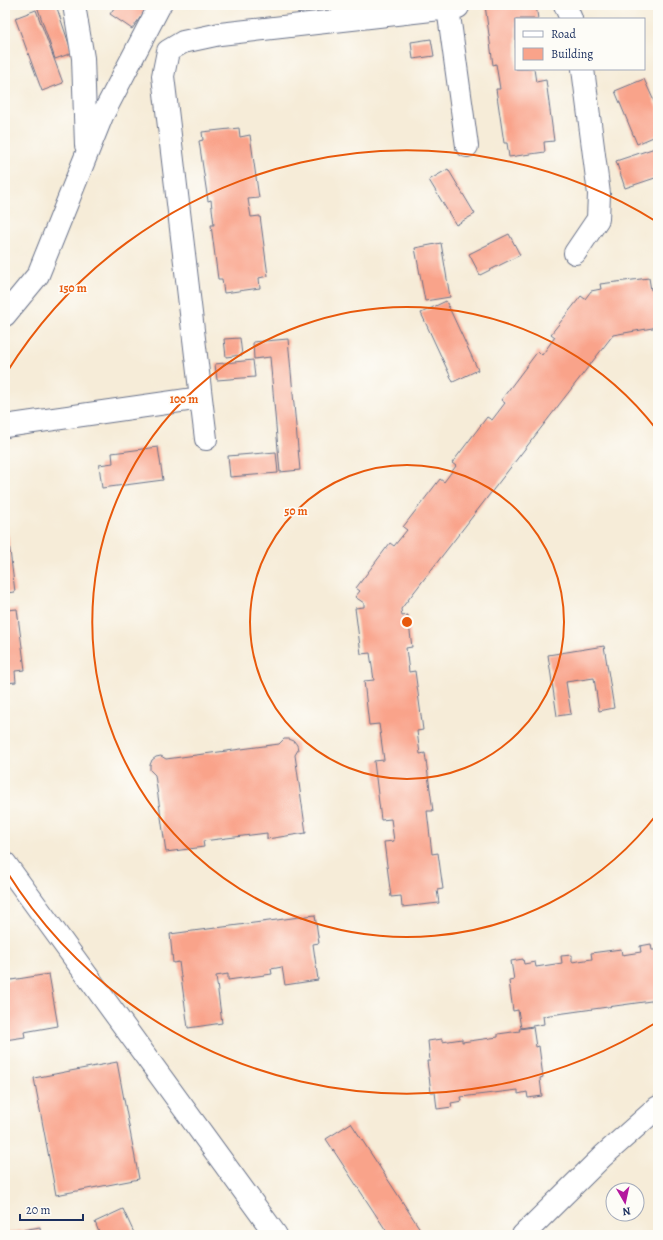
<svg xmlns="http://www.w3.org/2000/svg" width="663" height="1240" font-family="Alegreya,serif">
<rect width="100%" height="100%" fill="#fdfcf7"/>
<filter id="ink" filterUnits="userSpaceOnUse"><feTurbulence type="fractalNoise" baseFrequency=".025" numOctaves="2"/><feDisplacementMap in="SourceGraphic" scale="8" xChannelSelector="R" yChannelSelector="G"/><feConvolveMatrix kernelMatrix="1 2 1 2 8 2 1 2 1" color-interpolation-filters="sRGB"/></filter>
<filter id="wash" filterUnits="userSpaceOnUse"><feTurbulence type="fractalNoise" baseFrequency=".012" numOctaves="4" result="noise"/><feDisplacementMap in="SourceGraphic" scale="16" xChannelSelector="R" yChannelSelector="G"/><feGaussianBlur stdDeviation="0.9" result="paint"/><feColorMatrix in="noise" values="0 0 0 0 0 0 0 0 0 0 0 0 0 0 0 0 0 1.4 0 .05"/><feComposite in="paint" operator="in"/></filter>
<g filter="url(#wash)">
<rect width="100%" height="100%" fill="#f6ecd8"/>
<g id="blocks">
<path fill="#f9a38a" d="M41,5H56L72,53L55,59L37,6Z
M116,5H149L132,29L110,14Z
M485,5H536L538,19H516V69H534L536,82L546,80L554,141L544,142L545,152L509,157L507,143H504L496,89H500L496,64L493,65Z
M36,10L63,83L42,91L15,18Z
M431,39L434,56L413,59L411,42Z
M644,79L658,110V135L637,144L615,91Z
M239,128L240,137L250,135L259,198L248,199L251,217L260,216L268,276L259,278L260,288L224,293L222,279H218L211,225H214L211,200L208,201L199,141L203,140L202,132Z
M658,147V177L625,188L616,161Z
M448,169L475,214L456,225L429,180Z
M509,234L520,255L480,275L469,254Z
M441,243L450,297L425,301L415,248Z
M649,278L651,290H658V327L613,335L401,609L402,616L408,615V617L412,647L406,648L409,672L415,671L423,730L417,731L420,754L425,753L433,811H427L432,854L438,853L443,889L437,890L439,903L402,907L401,896L391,897L384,842L394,841L391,819L381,820L374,761L384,760L379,724L369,725L364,681L374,680L370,653L361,654L355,608L364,607V603L355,597L360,591L356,588L390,543L394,546L407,530L403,527L440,479L444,482L456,466L452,463L487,417L492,420L505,403L501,400L538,351L542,355L555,337L551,334L581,296L585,299L591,291L601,289L600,284Z
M446,301L478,370L453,382L421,313Z
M240,338L242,355L226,357L224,339Z
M288,339L300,470L280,472L270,357L254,359L253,342Z
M253,360L255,377L217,380L215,364Z
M158,447L163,480L102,488L99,465L113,463L112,453Z
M276,452L278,473L230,477L228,456Z
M5,534H8L15,592L5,593Z
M6,603L7,610L17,609L25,670L15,671L16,682L5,683Z
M604,646L614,708L599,711L594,678L566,682L571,714L557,716L548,655Z
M284,739H289L294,741L297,745L298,750L295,755L306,833L267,839V833L203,841L204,847L166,852L155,775L150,770V765L152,760L156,757L161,756L166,759L279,744Z
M315,915L319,943L313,944L318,980L285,985L282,967L271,969L272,974L228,980V974L216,976L222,1023L188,1028L179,962L173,963L170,934Z
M651,944L652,950H658V1000L543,1016L544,1024L521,1028L518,1010L513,1011L509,981L514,980L511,961L523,959L524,964L535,962L536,967L562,963L561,956L572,955V962L592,959L591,953L621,949L622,955L641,952L640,946Z
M49,974L58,1026L24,1032L25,1037L5,1040V981Z
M533,1027L536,1047L539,1046L543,1077L540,1078L542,1096L528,1098L527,1092L518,1094V1090L461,1097L462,1101L451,1103L452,1107L437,1109L435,1092H431L427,1061H430L428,1041L442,1039V1042L462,1039V1042L498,1037V1034L520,1031L519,1029Z
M117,1062L139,1179L56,1195L34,1078Z
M351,1123L424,1235H389L326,1139Z
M123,1209L135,1235H100L95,1222Z
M40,1227L41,1235H5V1233Z"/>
</g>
</g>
<g filter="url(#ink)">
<use href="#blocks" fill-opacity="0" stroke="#687189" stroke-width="1"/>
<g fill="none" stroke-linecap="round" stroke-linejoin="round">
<defs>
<path id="minor" d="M74,5L83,58L86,145
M565,5L571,19
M448,8L467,146
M575,253L598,219L599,194L583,69
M5,315L38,275L102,116L160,5
M201,398L206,439
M5,426L201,398L163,76L168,51L183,42L220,34L458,7
M5,863L276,1235
M523,1235L603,1156L658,1107"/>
</defs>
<use href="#minor" stroke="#687189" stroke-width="24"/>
<use href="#minor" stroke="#fff" stroke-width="22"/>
</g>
</g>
<g fill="none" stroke="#e8590c" stroke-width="2">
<circle cx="407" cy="622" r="157"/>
<path d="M657 814A315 315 0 1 1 657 430"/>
<path d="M657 1022A472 472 0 0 1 7 872M7 372A472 472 0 0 1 657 222"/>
</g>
<circle cx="407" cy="622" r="6" fill="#e8590c" stroke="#fdfcf7" stroke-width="2"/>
<g font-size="12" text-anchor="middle" font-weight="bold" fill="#e8590c" stroke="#fdfcf7" stroke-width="3.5" stroke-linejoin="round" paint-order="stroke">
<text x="73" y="292">150 m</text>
<text x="184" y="403">100 m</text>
<text x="296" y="515">50 m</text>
</g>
<rect width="663" height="1240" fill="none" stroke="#fdfcf7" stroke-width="20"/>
<rect x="515" y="18" width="130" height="52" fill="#fdfcf7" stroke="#a3aaba"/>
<rect x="523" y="31" width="20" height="6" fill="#ffffff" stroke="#a3aaba"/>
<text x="551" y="38" font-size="12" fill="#1b2f5e">Road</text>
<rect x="523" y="48" width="20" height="12" fill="#f9a38a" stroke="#a3aaba"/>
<text x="551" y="58" font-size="12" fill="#1b2f5e">Building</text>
<g transform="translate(625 1202) rotate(171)"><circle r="19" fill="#fdfcf7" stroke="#a3aaba"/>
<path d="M0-3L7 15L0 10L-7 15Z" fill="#b5179e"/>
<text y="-6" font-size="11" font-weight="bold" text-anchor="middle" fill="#1b2f5e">N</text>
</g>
<path d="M20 1214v6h63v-6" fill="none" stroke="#1b2f5e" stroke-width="2"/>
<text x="26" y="1214" font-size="12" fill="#1b2f5e" stroke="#fdfcf7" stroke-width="3" paint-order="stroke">20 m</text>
</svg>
